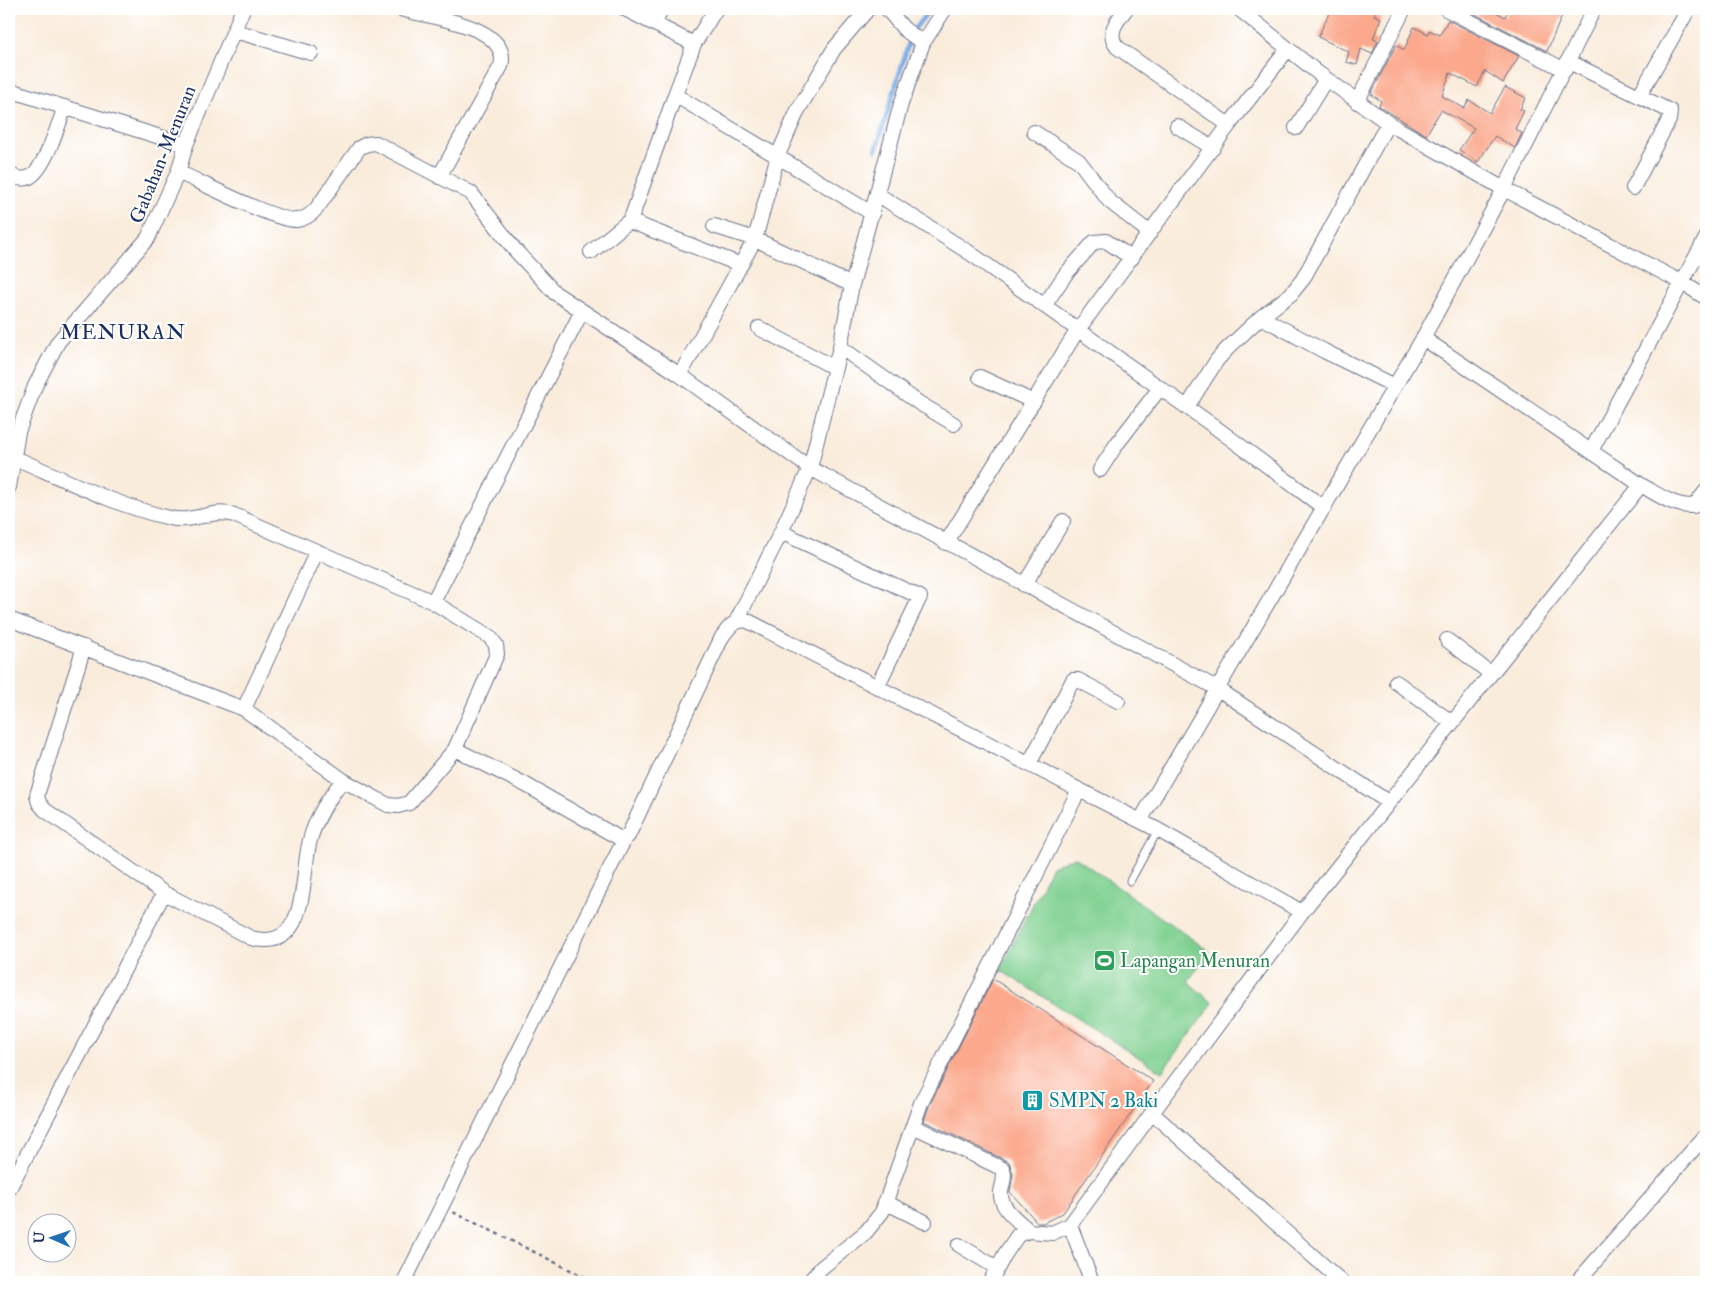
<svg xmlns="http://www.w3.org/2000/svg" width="1715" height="1291" font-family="'IM FELL Double Pica',serif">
<rect width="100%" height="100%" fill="#fff"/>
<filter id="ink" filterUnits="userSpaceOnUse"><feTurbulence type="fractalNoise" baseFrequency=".02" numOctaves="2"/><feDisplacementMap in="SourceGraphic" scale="10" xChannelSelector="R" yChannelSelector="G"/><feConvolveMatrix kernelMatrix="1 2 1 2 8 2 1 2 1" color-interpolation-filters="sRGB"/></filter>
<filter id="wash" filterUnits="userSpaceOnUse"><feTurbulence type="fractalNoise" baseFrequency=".0096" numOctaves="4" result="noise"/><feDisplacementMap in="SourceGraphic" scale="20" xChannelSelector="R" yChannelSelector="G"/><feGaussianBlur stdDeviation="1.12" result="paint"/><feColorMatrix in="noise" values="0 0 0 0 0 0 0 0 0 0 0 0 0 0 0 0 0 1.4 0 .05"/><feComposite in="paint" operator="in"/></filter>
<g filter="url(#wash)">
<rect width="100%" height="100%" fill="#f9ecdb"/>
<path fill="#7fd090" stroke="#4d8077" d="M1075,857L1209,951L1188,982L1213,1003L1162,1072L1000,970L1052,866Z"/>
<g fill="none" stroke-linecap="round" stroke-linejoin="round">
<path stroke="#7baee7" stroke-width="4.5" d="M876,150L912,32L930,9"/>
</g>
<g id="blocks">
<path fill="#fba88c" d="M1331,9H1377L1374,15L1381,18L1373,39L1378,41L1372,54L1361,49L1357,65L1346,62L1349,52L1318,37Z
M1465,9H1491L1505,17L1509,9H1565L1547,51Z
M1448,20L1519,56L1503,83L1485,71L1477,87L1450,73L1442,96L1464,108L1469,100L1490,113L1505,87L1526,98L1520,109L1524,111L1515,129L1522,133L1515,148L1495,136L1478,162L1459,150L1474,128L1441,110L1426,135L1379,106L1381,101L1371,94L1396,45L1404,50L1414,27L1428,34L1429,30L1440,35Z
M993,979L1153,1081L1063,1213L1043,1223H1038L1010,1192L1013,1174L1009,1162L924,1121L929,1106Z"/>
</g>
</g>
<g filter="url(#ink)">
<use href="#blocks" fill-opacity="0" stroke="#69718a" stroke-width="1"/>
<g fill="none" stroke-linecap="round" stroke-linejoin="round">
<defs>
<path id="lane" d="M1130,881L1158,830"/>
<path id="street" d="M401,9C427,17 512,25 501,66L439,177
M625,9L694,44L675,95L873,214
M887,9L904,29L923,43
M945,9L923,43L901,104L852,285L840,347L810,468L1218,689L1388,802
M1126,9C1117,21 1106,33 1117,47L1229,125
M1239,9L1318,73L1388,123L1504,189L1683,283L1706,298
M1446,9L1565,70
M655,24L661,9
M235,31L311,53
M694,44L716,9
M1569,62L1670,111L1669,120L1633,188
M9,90L186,145
M1639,96L1688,10
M1357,102L1404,9
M1177,126L1213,148
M1296,128L1326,79
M1034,132L1079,161L1109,201L1150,233
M178,172C203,183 275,221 297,220C305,219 312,214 317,208L359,148L367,144L376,143L471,193L515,250L555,293L680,375L810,468L781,532L737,620
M9,174C14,177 20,180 27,178C44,174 59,122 65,107
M877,194L970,253L1215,427L1324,508
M629,221L741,265
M714,226L755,239L852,285
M591,252L629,221L632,216L675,95
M1044,306L1065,275L1094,242L1106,241L1132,258
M1261,317L1324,351L1395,386
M759,328L835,368
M1423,338L1641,485
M840,347L919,403L954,424
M680,375L755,239L778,155L798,110L834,49L868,9
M980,377L1034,402
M1187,407L1217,360L1228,348L1261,317L1291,294L1303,279L1388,123
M1591,451L1706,238
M13,457C64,479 116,506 170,518C193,524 211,508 234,515L433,602L490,637L496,645L497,654L455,749
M1100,470L1116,445L1160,388
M9,487L18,432L35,386L58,342L148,238L178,172L186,145L243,9
M781,532L920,597L878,685
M946,543L1077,331L1229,125L1288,49
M1024,585L1063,521
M433,602L582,311
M9,619L244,709L343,780L366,793L388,805L398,806L409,803L455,749L526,785L619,838L628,836L722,637C729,627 733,621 746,620L1158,830L1302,912
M1447,640L1490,673
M84,647L37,795L39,803L45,810L164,893L251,938C310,953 300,877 310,840C316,817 329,798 343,780
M1396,682L1451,722
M244,709L317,551
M1029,764L1073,680H1078L1118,701
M1140,821L1423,338L1504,189L1594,9
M913,1126L1003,1169C1006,1178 1002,1184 1001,1192C999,1208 1019,1221 1029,1231
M9,1189L164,893
M885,1202L925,1222
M1070,1225L1092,1282
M959,1245L997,1268
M404,1282L625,838
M809,1282L821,1268L866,1232L882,1212L921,1103L1079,790
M990,1282L1005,1254L1018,1235L1029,1231L1052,1233L1070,1225L1152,1113
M1342,1282L1152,1113L1302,912L1641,485C1657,494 1674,507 1694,506L1706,491
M1577,1282L1706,1135"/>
</defs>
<use href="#lane" stroke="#69718a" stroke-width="9"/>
<use href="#street" stroke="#69718a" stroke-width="16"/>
<path stroke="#69718a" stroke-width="2.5" stroke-dasharray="4 4" stroke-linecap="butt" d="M453,1212L595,1282"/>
<use href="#lane" stroke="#fff" stroke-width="7"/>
<use href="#street" stroke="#fff" stroke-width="14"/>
</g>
</g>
<defs>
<symbol id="stadium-square" viewBox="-11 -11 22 22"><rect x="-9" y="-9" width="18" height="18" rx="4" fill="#2e9e5b" stroke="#fff"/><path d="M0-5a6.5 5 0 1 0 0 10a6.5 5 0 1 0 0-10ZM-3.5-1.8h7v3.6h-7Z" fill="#fff"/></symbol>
<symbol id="building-square" viewBox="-11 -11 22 22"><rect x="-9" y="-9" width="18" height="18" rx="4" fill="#0f9aa8" stroke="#fff"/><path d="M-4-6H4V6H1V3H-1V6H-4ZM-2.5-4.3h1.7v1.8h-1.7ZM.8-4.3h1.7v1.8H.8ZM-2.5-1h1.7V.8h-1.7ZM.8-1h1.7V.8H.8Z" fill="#fff"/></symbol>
</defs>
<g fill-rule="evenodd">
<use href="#stadium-square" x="1092" y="948" width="25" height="25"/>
<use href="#building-square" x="1020" y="1088" width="25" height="25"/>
</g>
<g text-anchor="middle" stroke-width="4" stroke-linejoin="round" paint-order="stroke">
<g font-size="19" fill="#1b2f5e" stroke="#fff">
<text transform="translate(162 154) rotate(-68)" y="7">Gabahan-Menuran</text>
</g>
<g font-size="19" fill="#27864d" stroke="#fff" text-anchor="start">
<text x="1120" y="967">Lapangan Menuran</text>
</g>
<g font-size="19" fill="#0d838f" stroke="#fff" text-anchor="start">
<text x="1049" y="1107">SMPN 2 Baki</text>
</g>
<g font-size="21" letter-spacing="1" fill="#1b2f5e" stroke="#fff">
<text x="123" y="339">MENURAN</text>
</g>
</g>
<rect width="1715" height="1291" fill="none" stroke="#fff" stroke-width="30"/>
<g transform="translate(52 1238) rotate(272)"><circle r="24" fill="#ffffff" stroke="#a4acbf"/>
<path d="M0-4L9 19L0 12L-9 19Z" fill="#1f6fb2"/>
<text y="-8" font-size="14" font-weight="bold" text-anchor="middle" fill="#1b2f5e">U</text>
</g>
</svg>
